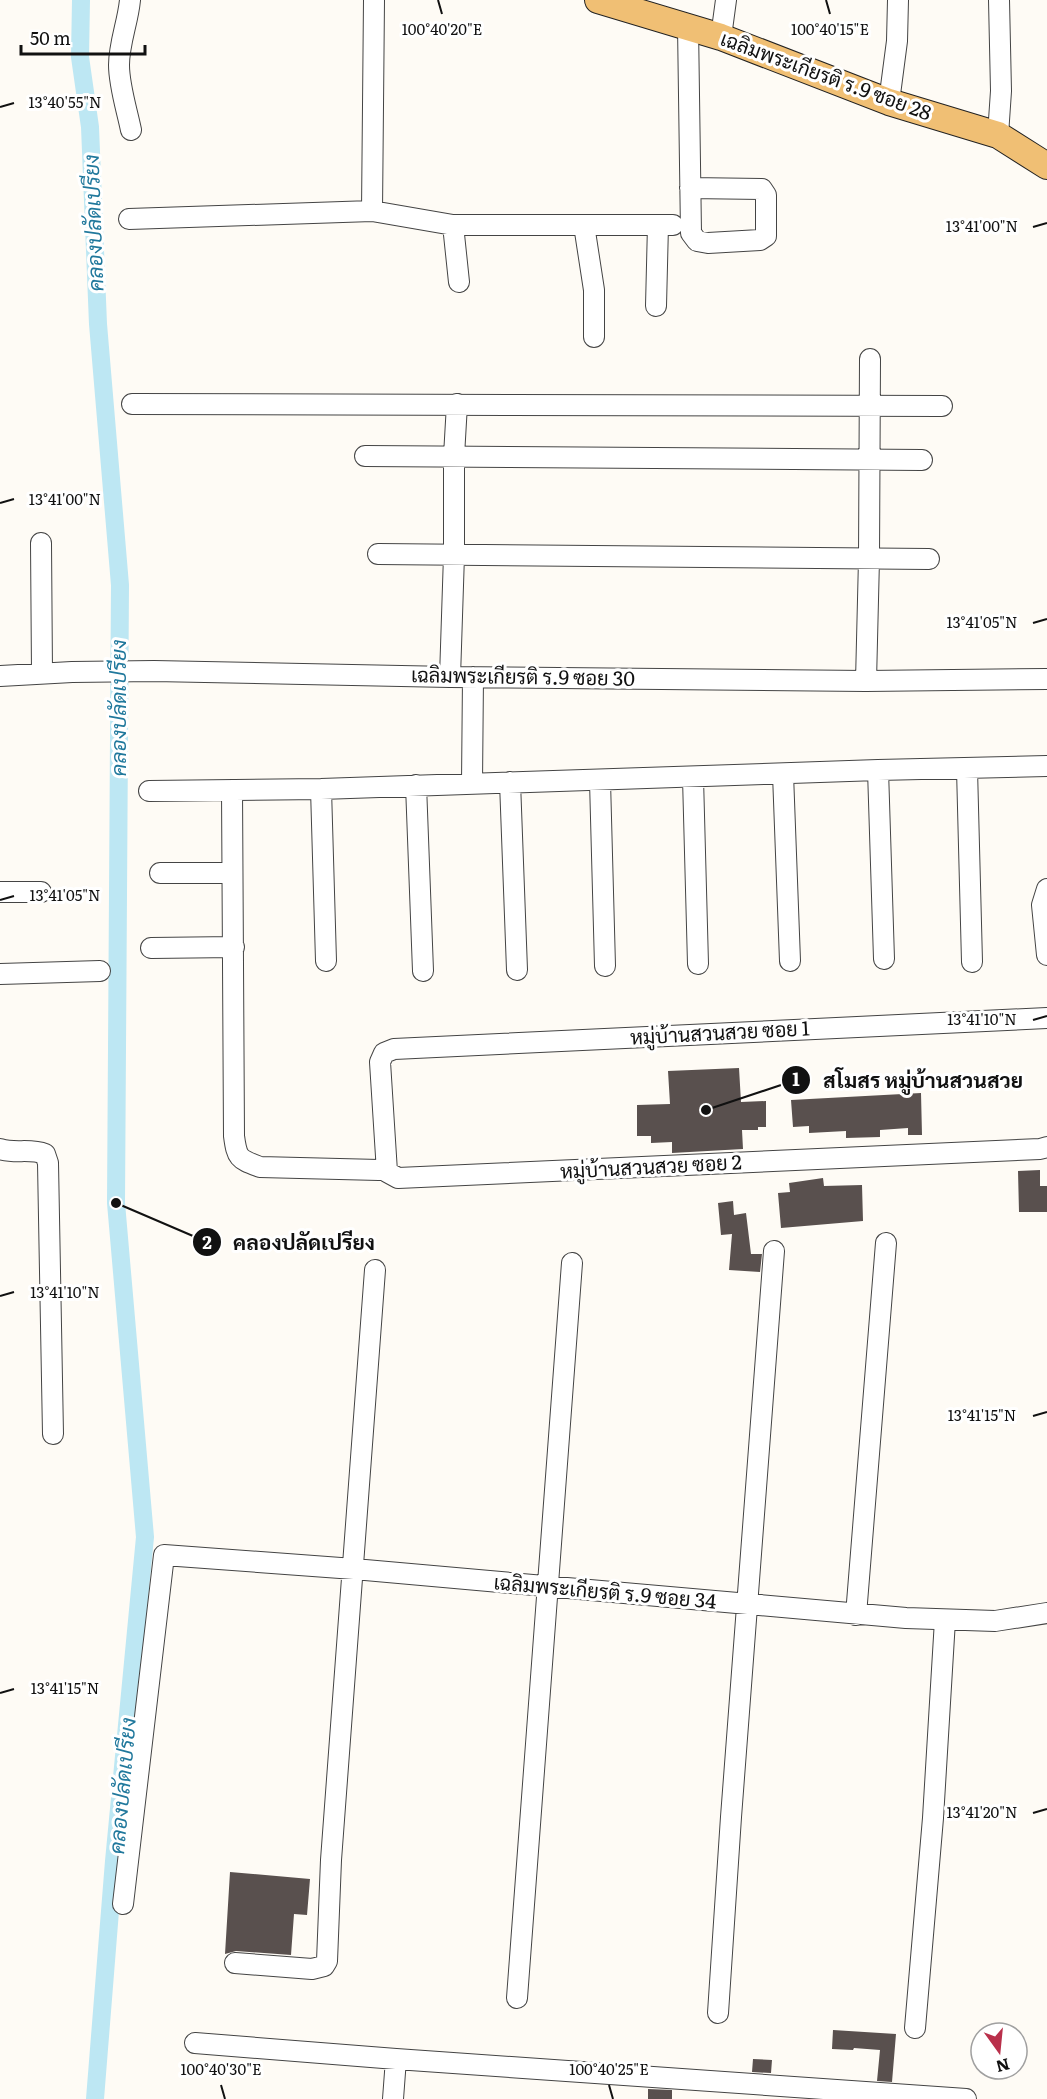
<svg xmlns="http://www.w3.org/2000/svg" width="1047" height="2099" font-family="Literata,Sarabun,serif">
<rect width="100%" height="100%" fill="#fefbf5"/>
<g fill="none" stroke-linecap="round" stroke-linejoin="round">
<path stroke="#bde7f3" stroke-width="18" d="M81,0L80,57L90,127L98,324L120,585L116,1203L145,1537L114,1861L95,2099"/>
</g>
<path fill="#59504e" d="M739,1068L741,1102L766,1101V1127H758V1130H742L743,1149L672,1153V1142L651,1143V1136H637V1105L670,1104L668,1071Z
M921,1093L922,1135H908V1128L880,1130V1137L846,1138V1131L809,1133V1126L793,1127L791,1100Z
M1040,1170V1186H1047V1212H1019L1018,1171Z
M823,1178L824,1186L862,1185L863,1221L781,1228L778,1193L790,1192L789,1183Z
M733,1201L734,1215L746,1213L751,1254H762L760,1272L729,1270L732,1234L721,1235L718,1203Z
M230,1872L310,1879L307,1915L294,1914L291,1955L236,1951L225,1954Z
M833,2030L896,2034L892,2082L877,2081L880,2050L854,2048L853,2050L832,2049Z
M753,2059L772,2060L771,2073L752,2072Z
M648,2089L672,2090V2099H648Z"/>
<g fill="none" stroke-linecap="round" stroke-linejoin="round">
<defs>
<path id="minor" d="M130,0C128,22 119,43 119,65C119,86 127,110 131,130
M688,26L691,233L697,241L708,243L760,240L766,236V195L762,189L690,188
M721,37L726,0
M889,102L897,41L898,0
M998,135L1001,91L999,0
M372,211L374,0
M129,219L372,211L453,225H673
M453,225L459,282
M584,225L594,290V337
M656,306L658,225
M132,404L942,406
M365,456L922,460
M41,543L42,673
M378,554L929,559
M0,676L72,672L154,671L450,677L866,681L1047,679
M450,677L454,555V456L457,404
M866,681L869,559L870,359
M967,769L972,962
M878,770L884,959
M783,774L790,961
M693,778L698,964
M600,781L605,966
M510,782L517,970
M472,783L473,677
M416,785L423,971
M321,789L326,961
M232,790L234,1136C237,1159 239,1159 260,1167L379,1170L386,1166
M149,791L321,789L878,770L1047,766
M160,873H232
M1047,889L1042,905L1047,955
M0,892H41
M151,948L234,947
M0,974L100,971
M1047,1018L394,1049L384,1053L380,1062L387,1172L398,1178L1040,1149L1047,1147
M0,1149C15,1154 30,1148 45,1154L48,1163L53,1434
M856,1615L886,1243
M123,1904L164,1555L354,1569L906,1618L995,1621L1047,1613
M235,1963L312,1969L324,1966L327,1961L331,1860L375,1270
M517,1998L572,1263
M718,2013L731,1817L774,1251
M915,2028L933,1818L945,1620
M195,2043L396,2059L966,2099
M393,2099L396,2059"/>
<path id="major" d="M598,0L721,37L889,102L998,135L1047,166"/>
</defs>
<use href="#minor" stroke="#444" stroke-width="22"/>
<use href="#major" stroke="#222" stroke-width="28"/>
<use href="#minor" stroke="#fff" stroke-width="20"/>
<use href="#major" stroke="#f0bf74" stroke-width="26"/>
</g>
<path fill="none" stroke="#111" stroke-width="2" d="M438,0L442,14M826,0L830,14M0,107L14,103M1033,227L1047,223M0,503L14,499M1033,623L1047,619M0,900L14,896M1033,1020L1047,1016M0,1296L14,1292M1033,1416L1047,1412M0,1693L14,1689M1033,1813L1047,1809M221,2085L225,2099M609,2085L613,2099"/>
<g text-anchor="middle" stroke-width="6" stroke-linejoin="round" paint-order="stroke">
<g font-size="20" fill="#111" stroke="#fff">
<text transform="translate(826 76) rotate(20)" y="7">เฉลิมพระเกียรติ ร.9 ซอย 28</text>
<text transform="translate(523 677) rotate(1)" y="7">เฉลิมพระเกียรติ ร.9 ซอย 30</text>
<text transform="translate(720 1033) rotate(-3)" y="7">หมู่บ้านสวนสวย ซอย 1</text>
<text transform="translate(651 1167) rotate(-3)" y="7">หมู่บ้านสวนสวย ซอย 2</text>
<text transform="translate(605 1592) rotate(5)" y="7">เฉลิมพระเกียรติ ร.9 ซอย 34</text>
</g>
<g font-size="21" font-style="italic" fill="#20789c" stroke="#fff">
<text transform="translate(94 223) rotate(-92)" y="7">คลองปลัดเปรียง</text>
<text transform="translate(119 708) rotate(-90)" y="7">คลองปลัดเปรียง</text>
<text transform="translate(123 1786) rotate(-85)" y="7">คลองปลัดเปรียง</text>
</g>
</g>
<g font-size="15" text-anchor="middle" fill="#111" stroke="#fff" stroke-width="6" stroke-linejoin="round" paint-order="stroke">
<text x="442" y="35">100°40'20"E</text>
<text x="830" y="35">100°40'15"E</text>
<text x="65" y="108">13°40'55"N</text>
<text x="982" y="232">13°41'00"N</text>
<text x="65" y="505">13°41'00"N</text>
<text x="982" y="628">13°41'05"N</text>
<text x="65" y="901">13°41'05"N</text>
<text x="982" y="1025">13°41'10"N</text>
<text x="65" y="1298">13°41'10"N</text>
<text x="982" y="1421">13°41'15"N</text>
<text x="65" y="1694">13°41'15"N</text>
<text x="982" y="1818">13°41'20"N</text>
<text x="221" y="2075">100°40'30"E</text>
<text x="609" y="2075">100°40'25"E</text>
</g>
<path fill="none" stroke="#111" stroke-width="2" d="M706 1110L796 1080M116 1203L207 1242"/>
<g fill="#111" stroke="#fff" stroke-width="2">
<circle cx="706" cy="1110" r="6"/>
<circle cx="116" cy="1203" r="6"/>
<circle cx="796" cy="1080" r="15"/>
<circle cx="207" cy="1242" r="15"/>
</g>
<g font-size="18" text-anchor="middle" font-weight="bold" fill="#fff">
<text x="796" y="1086">1</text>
<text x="207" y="1249">2</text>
</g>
<g font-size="21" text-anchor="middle" font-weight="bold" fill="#111" stroke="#fff" stroke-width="6" stroke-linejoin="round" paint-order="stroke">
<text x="923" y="1088">สโมสร หมู่บ้านสวนสวย</text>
<text x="304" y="1250">คลองปลัดเปรียง</text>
</g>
<g transform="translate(999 2051) rotate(165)"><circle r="28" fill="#ffffff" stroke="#a0a0a0" stroke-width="1.5"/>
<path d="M0-4.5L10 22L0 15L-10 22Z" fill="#b9304b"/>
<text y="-9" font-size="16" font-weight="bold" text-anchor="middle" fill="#111111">N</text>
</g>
<path d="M21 45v9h124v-9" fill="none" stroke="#111111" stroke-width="3"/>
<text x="30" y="45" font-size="18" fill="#111111" stroke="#ffffff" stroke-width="4.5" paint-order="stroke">50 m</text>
</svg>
